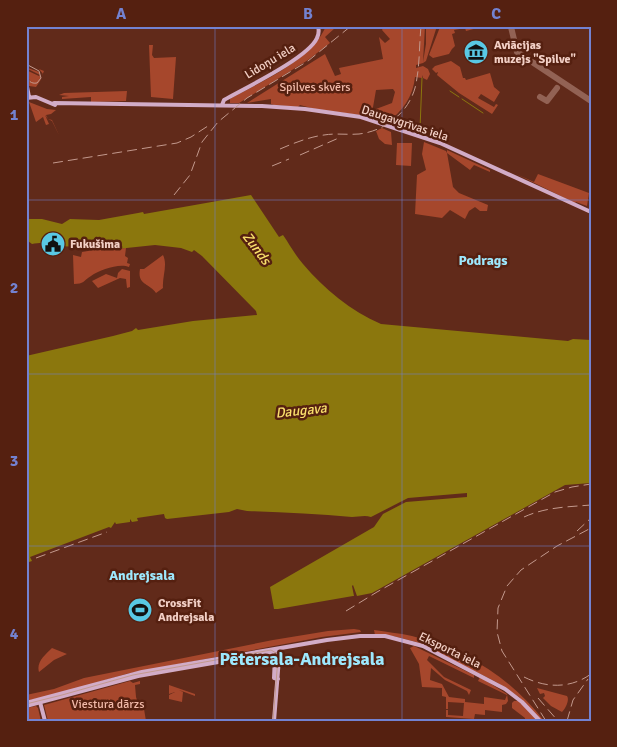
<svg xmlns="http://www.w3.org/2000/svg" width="617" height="747" font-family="Signika,sans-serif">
<rect width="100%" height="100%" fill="#612a1a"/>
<path fill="#a6472c" d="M326,26H333L335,28L325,37L330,43L308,60L239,103H230V99C262,81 312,60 326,26Z
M384,26H407V28L408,26H425L423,62L426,44V26H437L426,61L423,63L416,65V68L423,66L428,69L430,74L427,80L423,78V75L422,78L415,77C413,96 403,112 386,123L376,117L375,114L376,109L392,103L395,92L393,89L376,90L372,113L366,116L315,109L300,105L298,107L274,105L271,104V99L247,103L325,54L335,76L341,74L339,68L383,59L379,37L385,43L390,39L382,30Z
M485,26L466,31L465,28L454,30L455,33L452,34L455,46L452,49L449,54L433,58L429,55L440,27Z
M149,45H153L152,55L154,58L176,57L173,99L151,97Z
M451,61L460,67L463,78H465L466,80L490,73L494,87L500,92L494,102L481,94L478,98L494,107L496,104L498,105L492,114L459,93L437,75L438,72L436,73L432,69L435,66Z
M28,68L39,72L41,77L39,82L43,74L39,69L44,71L40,81L36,87L29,86L27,81L31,82L27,77L26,70L39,76L40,75L28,69Z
M127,91L126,101L91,102V97L62,99V97L69,96L59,95L64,93Z
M29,102L47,109L56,110L51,114L46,115L48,119L52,120L59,135L52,121L48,119L45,115L49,124L46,125L43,117L36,122Z
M382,128L391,132L392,145L385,144L379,139L376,131Z
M424,142L446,151L447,153V150L490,170V172L474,165L470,170L447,153L453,187L459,193L488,205L487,211H480L475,207L469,211L465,219L450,210L442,218L415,214L417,175L426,170L422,154Z
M397,143H412L411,166L396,165Z
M516,174L534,182L538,174L589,193L587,206L576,202L575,203Z
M106,248L114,249L126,248L125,256L128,258L127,263L130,264L129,267C119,263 100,270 91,276C83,281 84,284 74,284L73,255L81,257L82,252Z
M163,255C168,265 162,277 163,288L156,293C149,283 137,285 140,269H144Z
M122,269L130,271V287L127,288L126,279L120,278L98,288L92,281L106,274L117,278L118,273Z
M354,629L360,630L361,632L322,637L126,674L61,693L26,701V695L54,689L84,678L273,640L328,631Z
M374,630C386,632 399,633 412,636C466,650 510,677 544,721H542L519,697L498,683L420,643L393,636L375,635Z
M414,646L474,675V678L429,656L427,660L444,677L471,690L469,695L467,691L445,680L431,668L430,680L442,684L449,697L465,699V702L484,704V697L505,700L507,695L478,681L480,677L507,694L508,701L506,704L502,705V712L485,710V715L475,714L474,719L446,717V710H448V715L463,716L464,703L448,702V709H446V697L442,696V688L422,687L419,664L410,648Z
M52,648L67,654L54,660L39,672C36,662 45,655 52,648Z
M130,681L133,683L140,681V684L135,685L136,697L137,700H143L136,704V707L143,703L144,708L137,711L144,709L146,721H48L44,705Z
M169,685L195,694V696L179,690L183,692L182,702L169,699V695L175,692L169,694Z
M537,688L567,696C570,700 565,709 562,712L551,706L543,698L545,696L544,693L540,694Z
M514,701H519L538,721H525V718L512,708V703Z
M36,706L38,708L41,721H29L27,708Z"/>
<path fill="#8b770d" d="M251,195L279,237L283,235C290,245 295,255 303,264C324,289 351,311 381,324L568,341L573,339L591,340V483L565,485L372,593L357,596L353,585L352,586L354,596H353L278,609H274L270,587L374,527L383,514L406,502L467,497V493L408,498L371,517C365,515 358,517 352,517C318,514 282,512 247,511L237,509L229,512L167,519L165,518L164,514L137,518L138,521L132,522L130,519V522L116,524L115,522L111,528L109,527L30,557L32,561L26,563V356L113,336L132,331L136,328L138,330L193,321L257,315L256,311L202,256L194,250L192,252L181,248L155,245L117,249L107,246L89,249L81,247L57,246H54V243H53V246C48,241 38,243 32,244L28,241L26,243V219H42L62,224L70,219L99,220L138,213L143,212L144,214Z"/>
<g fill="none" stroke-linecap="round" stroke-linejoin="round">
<path stroke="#8b770d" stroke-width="1" d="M450,91L459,97
M462,99L483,113
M420,129L422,78"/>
<path stroke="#926254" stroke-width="6" d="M511,27L517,52L591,101
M540,97L547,101L557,88"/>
<path stroke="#d2acc7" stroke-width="4" d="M26,82L29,97
M26,98L36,97L55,105
M54,103L262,106L305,109L361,117L440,143L591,212
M222,105L224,100C245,88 308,58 317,38C319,34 319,30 318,26
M270,653L275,656L274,678L278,679
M40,702L45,721
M26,703L142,672L327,640L360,636H385L423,646L505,689L522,702L540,721
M26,706L138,676L270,653L276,650
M274,721L279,658L278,649"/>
<path stroke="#c3998d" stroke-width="1" d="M26,64L39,71L41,78L37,83C31,84 28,81 26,75
M26,704L62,695L133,675L271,650L276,653L278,658L273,721"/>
<path stroke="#c3998d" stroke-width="1" stroke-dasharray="10 5" stroke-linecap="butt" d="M280,149C294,143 309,137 324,135C336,133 347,135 359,134C385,131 408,113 415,88C420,68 419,46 421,26
M300,155L341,137
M53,163L177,143L191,137L211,124
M272,166L289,159
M174,195L190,175L202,142L218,122L247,98L308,61L351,26
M524,517C546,507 567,507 591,505
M577,531L591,518
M36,558L107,532
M346,611L377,592L555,492L572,487L591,484
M524,677C546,688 570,689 591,674
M538,698L558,721
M546,721L502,651L497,632L498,608L507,586L521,570L557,546L591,528
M567,721L573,700L588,679"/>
</g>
<path fill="none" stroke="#7382d1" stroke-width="1" stroke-opacity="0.55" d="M215,26V721M402,26V721M26,200H591M26,374H591M26,546H591"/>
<defs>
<symbol id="museum-disc" viewBox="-11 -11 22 22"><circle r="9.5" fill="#59c8e4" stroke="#552010"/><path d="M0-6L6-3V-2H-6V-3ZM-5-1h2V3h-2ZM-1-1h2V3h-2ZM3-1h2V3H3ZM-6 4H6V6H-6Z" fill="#111"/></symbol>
<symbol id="civic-disc" viewBox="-11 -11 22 22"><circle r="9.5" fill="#59c8e4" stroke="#552010"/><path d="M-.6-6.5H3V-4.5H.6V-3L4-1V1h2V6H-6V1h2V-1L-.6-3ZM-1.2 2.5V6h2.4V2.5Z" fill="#111"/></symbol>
<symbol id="stadium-disc" viewBox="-11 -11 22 22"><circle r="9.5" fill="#59c8e4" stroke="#552010"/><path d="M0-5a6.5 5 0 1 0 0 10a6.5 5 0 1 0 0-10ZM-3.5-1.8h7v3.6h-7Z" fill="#111"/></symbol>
</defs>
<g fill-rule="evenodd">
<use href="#museum-disc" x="462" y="38" width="28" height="28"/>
<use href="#civic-disc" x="39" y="230" width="28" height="28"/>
<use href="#stadium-disc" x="126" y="596" width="28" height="28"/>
</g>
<g text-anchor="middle" stroke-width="5" stroke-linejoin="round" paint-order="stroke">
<g font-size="12" font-weight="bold" fill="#f3d0c6" stroke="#552010" text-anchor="start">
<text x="494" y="49">Aviācijas<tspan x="494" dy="14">muzejs "Spilve"</tspan></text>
<text x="70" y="248">Fukušima</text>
<text x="158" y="607">CrossFit<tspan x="158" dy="14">Andrejsala</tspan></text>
</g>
<g font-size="12" fill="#f3d0c6" stroke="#552010">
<text transform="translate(270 61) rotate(-31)" y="4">Lidoņu iela</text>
<text transform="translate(405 123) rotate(18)" y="4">Daugavgrīvas iela</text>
<text transform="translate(450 650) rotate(26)" y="4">Eksporta iela</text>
</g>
<g font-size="12" fill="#f2baaa" stroke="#552010">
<text x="315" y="91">Spilves skvērs</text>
<text x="108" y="708">Viestura dārzs</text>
</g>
<g font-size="14" font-style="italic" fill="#fae06c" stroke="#552010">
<text transform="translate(257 248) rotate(53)" y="5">Zunds</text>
<text transform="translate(301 410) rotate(-6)" y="5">Daugava</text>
</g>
<g font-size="14" font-weight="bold" fill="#9de8fd" stroke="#552010">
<text x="483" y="265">Podrags</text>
<text x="142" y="580">Andrejsala</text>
</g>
<g font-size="18" font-weight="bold" fill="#9de8fd" stroke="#552010">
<text x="302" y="665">Pētersala-Andrejsala</text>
</g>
</g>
<rect width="617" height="747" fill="none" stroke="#552010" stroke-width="55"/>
<rect x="28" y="28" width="562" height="692" fill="none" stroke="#7382d1" stroke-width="2"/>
<g font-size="16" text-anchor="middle" font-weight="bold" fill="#7382d1">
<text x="121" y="19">A</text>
<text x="308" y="19">B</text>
<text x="496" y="19">C</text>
<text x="14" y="120">1</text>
<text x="14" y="293">2</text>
<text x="14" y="466">3</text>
<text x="14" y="639">4</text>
</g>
</svg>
